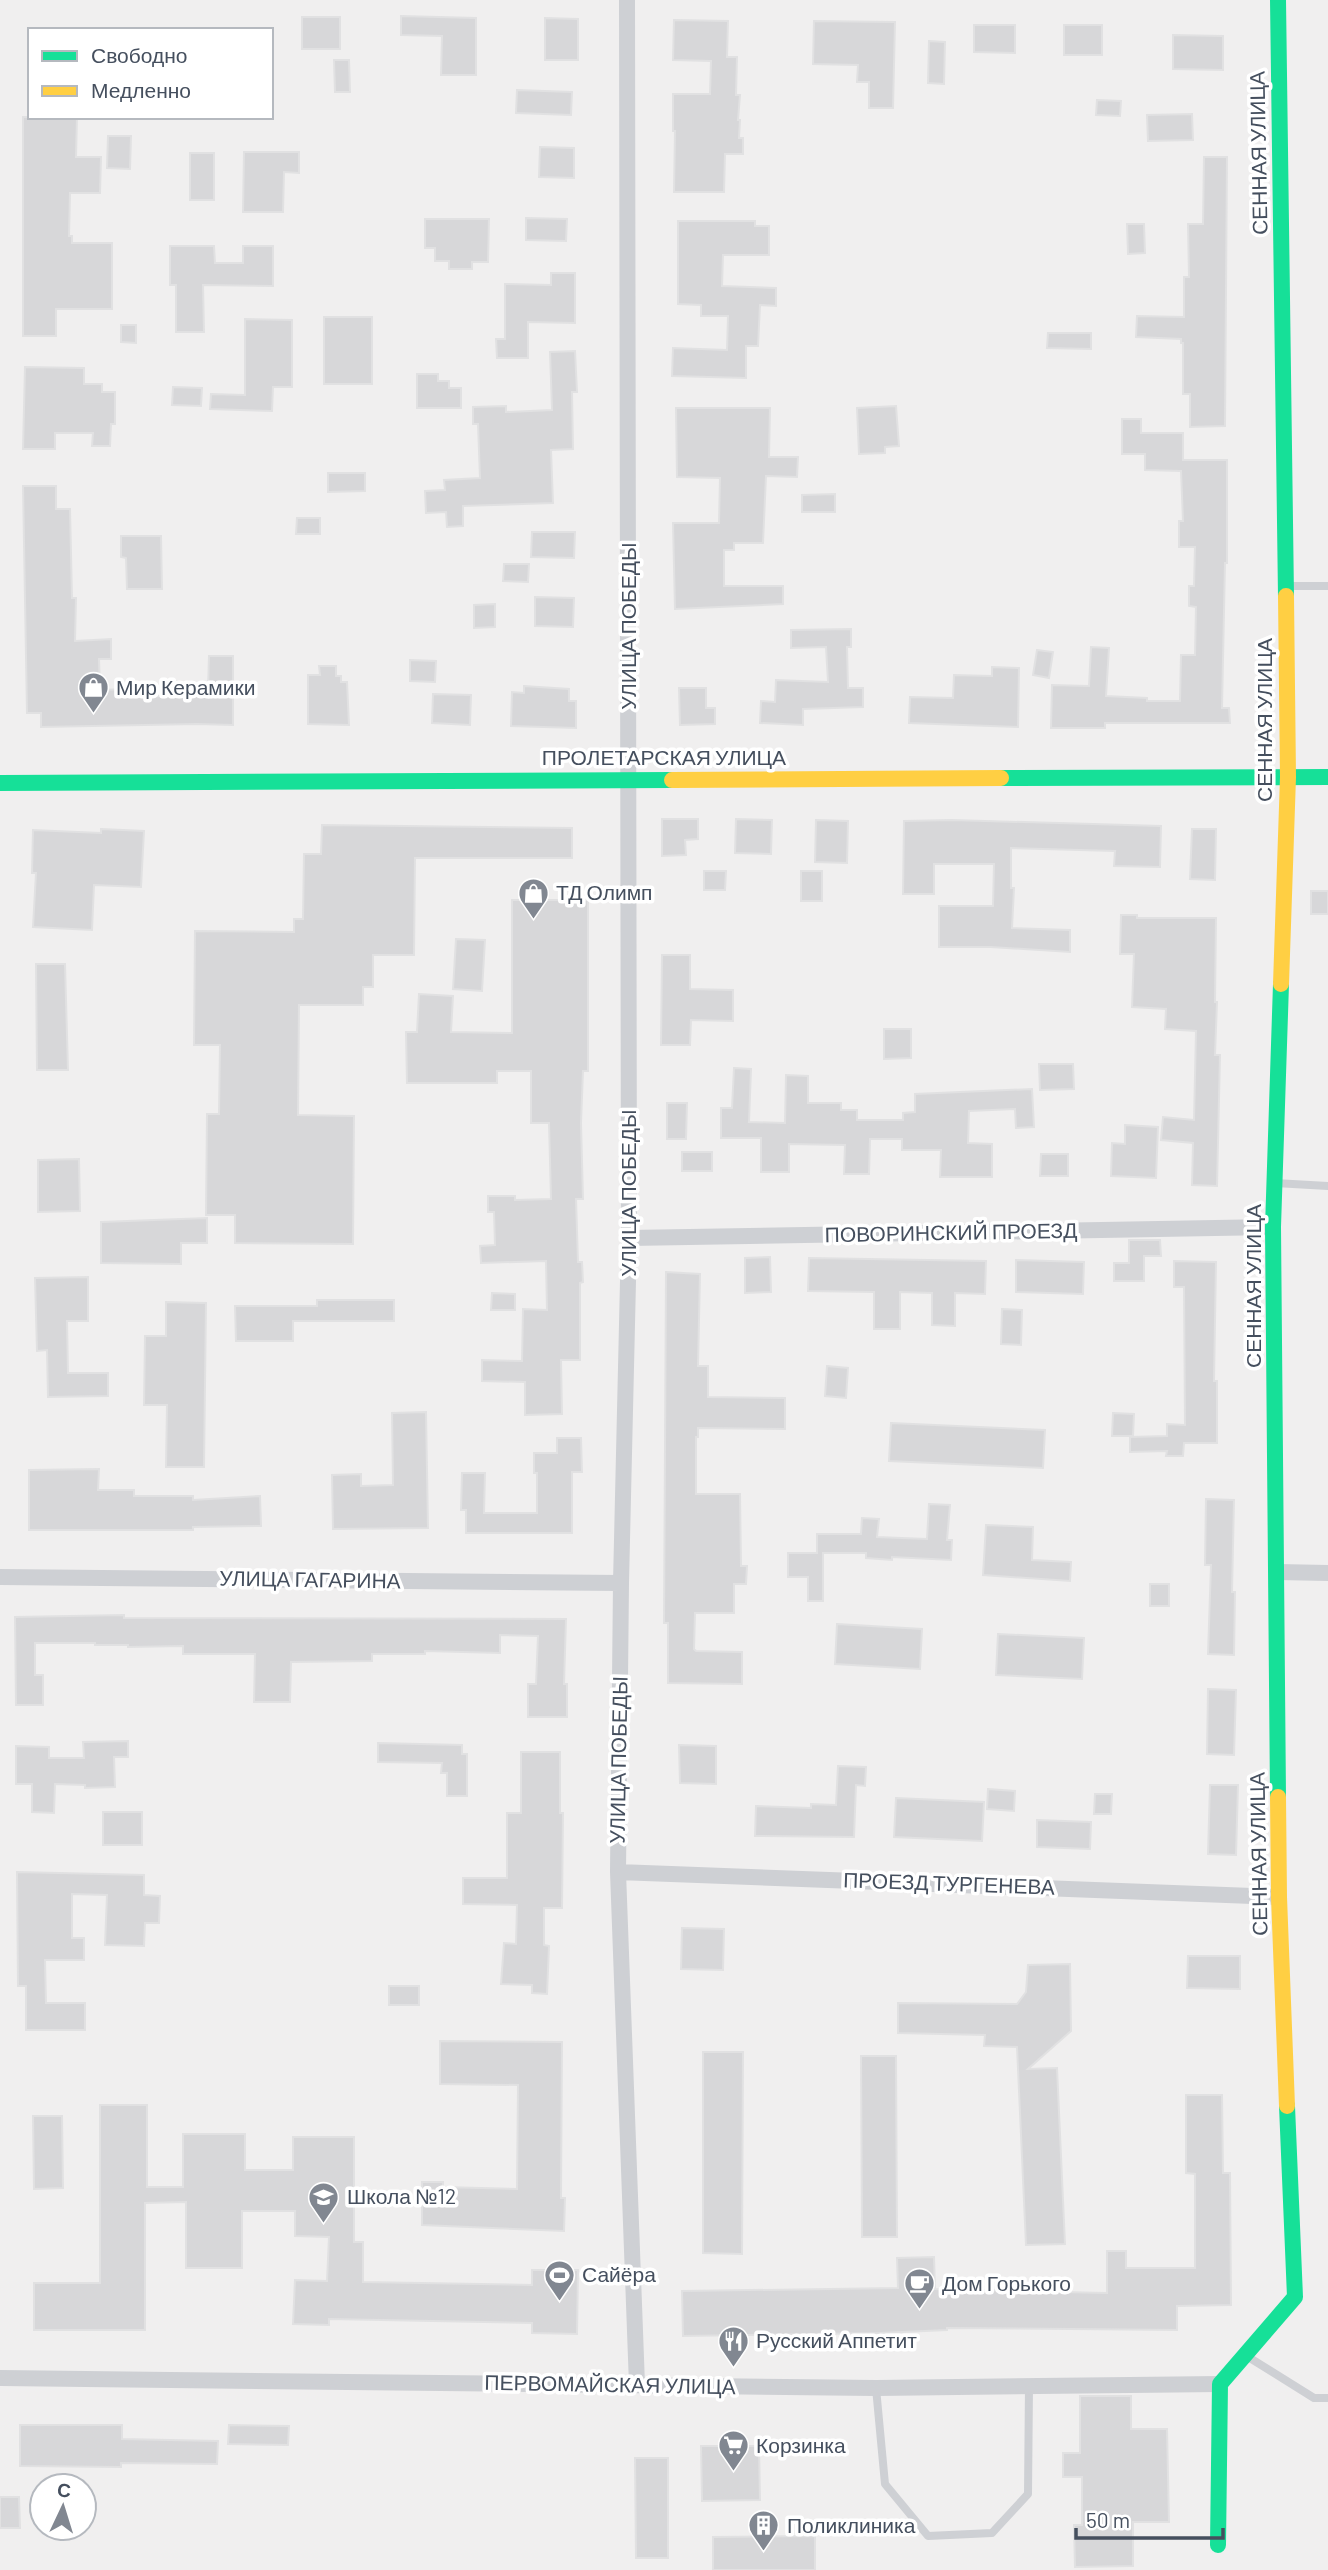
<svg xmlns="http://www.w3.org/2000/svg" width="1328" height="2570" font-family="Barlow,sans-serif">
<rect width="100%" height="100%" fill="#f0efef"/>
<path fill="#d7d7d9" stroke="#e1e1e2" stroke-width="2" d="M401,16L476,18V75H441L442,36L401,35Z
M302,17H340V49H302Z
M545,18L578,19V60H545Z
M674,20L728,21L727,57H737L736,95H740L738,120H740L739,138H743V154H725L724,192H674L675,131H673V94H710L711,61L673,60Z
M814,21L895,22L893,108H869V82H857L858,65L813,64Z
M974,25H1015V53L974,52Z
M1064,25H1102V55H1064Z
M1173,35L1223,36V70L1173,69Z
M929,41L945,42L944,84L928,83Z
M334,60H349L350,92H335Z
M517,90L572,92L571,115L516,113Z
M1097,100L1121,101L1120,116L1096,115Z
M1192,114L1193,140L1148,141L1147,115Z
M23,117H77L76,157H101L100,193H70L69,236H72V243H112V309H56V336H23Z
M108,136H131L130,169L107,168Z
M540,147L574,148V178L539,177Z
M244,152H299V173L284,172L283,212H243Z
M190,153H214V200H190Z
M1204,157H1227L1225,426L1190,427V394H1183V343H1181V339L1136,337L1137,316L1184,317V277H1189L1188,224H1203Z
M526,218L567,219L566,241L526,240Z
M425,219H489L488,262H472V269H449V261H435V248H425Z
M678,221H755V226H769V255H723L722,286L776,288V306L760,305L758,346H746V378L672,376L673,348L727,350L728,316H701V305L678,304Z
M1127,224H1144L1145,253L1128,254Z
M170,246H214L215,263H243V246H273V286L203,285L204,332H176V285H170Z
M551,273H575V323L528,322V358H497L496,339H505V284L551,285Z
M324,317H372V384H324Z
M245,319L292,320V387H273L272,411L210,409L211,394L245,395Z
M121,325H136V343L121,342Z
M1048,333H1091V349L1047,348Z
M575,351L577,392H572L573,449L551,450L553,503L463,506V526L447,527L446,512L426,513L425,491L445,490L444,480L480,478L478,424H473V407L506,406V412L552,410L550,352Z
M25,367L84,368V384H102V392H115V424H111L110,446H92L93,433H55V449H23Z
M417,374H438V381H449V388H461V408H417Z
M173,387L202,388L201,406L172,405Z
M896,406L899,446L885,447V453L859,454L857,408Z
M676,408H770L769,457H798L797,477L766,476L763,543H734V550H724V586H783V604L675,609L673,523H719L720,478L677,477Z
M1122,419H1141V433H1183V460H1227V563H1225L1222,708H1229L1230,723H1105V728H1051L1052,685L1089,686L1091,647L1109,648L1106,696L1147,698V701H1180L1181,655H1195L1196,607L1189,606V586H1194L1195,547H1179V521H1183L1181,471L1145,470V454H1122Z
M328,473H365V491L328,492Z
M23,486H56V509H70L72,598H76L75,641L111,639V659H99L100,690L128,689V697L198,695V689H208L209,656H233V725L197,724L41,727V713H27Z
M835,494V512H802V495Z
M297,518H320V534H296Z
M532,532H575L574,558L531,557Z
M121,536H161L162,589H127L126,558L121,557Z
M504,564H529L528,582L503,581Z
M535,597L574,598L573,627L535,626Z
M495,604V627L474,628V605Z
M851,629V647H847L848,688H863V707L803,709V725L760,723L761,701L775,702L776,680L828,682L826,647L791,648V630Z
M1037,650L1053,652L1049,678L1033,675Z
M410,660L436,661L435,682L410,681Z
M319,666H336V676H341V682H347L349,725L308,724V675H320Z
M992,667L1019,668L1018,727L909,723L910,697L953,698L954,675L992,676Z
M524,686L569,689V701H576V728L511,726L512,692L524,693Z
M679,688H706V708H715V724L680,725Z
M433,694L471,695L470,725L432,723Z
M662,819H698V839L685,840L686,855L662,856Z
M736,819L772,820L771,854L735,853Z
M816,820L848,821L847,863L815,862Z
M952,820L1161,826L1160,867L1114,866L1115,851L1011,848V888H1014L1012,928L1070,930V952L991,947H939V906H993L994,864H934V894H903L904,821Z
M322,825L572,828V858H415L414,955H373V987H363V1005H299L298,1115L354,1116L353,1244L235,1243V1215H206L207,1114H219L220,1045H194L195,931L294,932V919H303L304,854H321Z
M101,829L144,831L141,887L94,885L92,930L33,927L36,873H32L33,830L101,833Z
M1192,829H1216L1215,880L1190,879Z
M704,871H726L725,890H704Z
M801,871H822V901H801Z
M1311,891H1328V914H1311Z
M512,900H588V1071H583L581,1123L583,1199H576L578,1262H582L583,1282L580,1283V1360H561L562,1414L525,1415V1382L482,1381V1360L522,1361L523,1309L547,1310L546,1261L481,1263L480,1246L495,1245L494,1212H488V1196H515V1200L551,1199L549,1123H531V1071H497V1083H407L406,1032H417L419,994L453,996L451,1032L512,1033Z
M1121,915H1137V918H1216L1215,1002H1217L1215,1055H1220L1217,1186L1192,1185L1193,1143L1161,1140L1163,1117L1194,1120L1196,1031L1165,1029L1166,1009L1132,1007L1134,954H1120Z
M456,939L485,940L482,991L453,989Z
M662,955H690V989L733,990V1021L691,1020L690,1045H661Z
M36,964H65L68,1070H37Z
M884,1029H911V1058L884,1059Z
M1039,1064H1073L1074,1089L1040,1090Z
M734,1068L751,1069L749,1122L785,1123L786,1075L808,1076V1103H841V1110H857V1120H903V1113L915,1112V1094L1032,1089L1034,1127L1016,1128L1015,1109L969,1111L968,1143L992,1144V1177H940L941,1150H902V1139H870L869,1174H844L845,1145L789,1144V1172H761V1138H721V1108H732Z
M667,1103H687L686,1139H667Z
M1125,1125L1158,1127L1156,1178L1111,1176L1112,1143L1125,1144Z
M682,1152H712V1171H682Z
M1041,1154H1068V1176H1040Z
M79,1159L80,1211L38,1212V1160Z
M207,1218V1243H181V1264L101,1263V1222Z
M1129,1240H1160L1161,1256H1144V1281H1114V1263H1129Z
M770,1257L771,1292L745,1293V1258Z
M809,1258L986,1261L985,1294L955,1293V1326L932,1325V1293L900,1292V1329H874V1292L808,1291Z
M1016,1260L1084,1262L1083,1294L1016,1292Z
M1174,1261L1216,1262L1214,1381H1217V1443H1184L1183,1456H1166L1167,1451L1130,1452V1437L1167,1436V1424L1185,1425L1184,1287H1174Z
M666,1272L700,1274L698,1366H708V1397L785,1398V1429L698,1428V1437H696V1494H740L741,1566H747L746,1584H734V1613H695L694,1649L696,1651L742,1652V1684L668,1683V1623H664Z
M88,1277V1321H67L68,1373H108V1396L48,1397L47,1350L37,1351L35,1278Z
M492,1293L515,1294V1310H491Z
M317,1300H394V1321H293V1341H236L235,1306H317Z
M166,1302L206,1303L204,1467H166L167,1405H144L145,1336H166Z
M1002,1309L1022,1310L1021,1345L1001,1344Z
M827,1366L848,1368L846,1398L825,1396Z
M426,1412L428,1528L333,1529L332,1475L361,1474V1486L393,1485L392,1413Z
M1113,1413L1134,1414L1133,1436H1112Z
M891,1423L1045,1430L1043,1468L889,1461Z
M557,1438H581L582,1472H572V1533H466V1510H461L462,1473H485L484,1513H537V1473H534V1453H557Z
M99,1469L98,1490H134V1496H193V1500L260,1496L261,1526L193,1527V1530H29V1470Z
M1206,1499L1234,1500L1232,1592H1235L1234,1655L1208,1654L1211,1565H1205Z
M929,1504L950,1505L947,1540H952L951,1560L892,1557V1560L866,1558V1553H823V1601H808V1577H788V1553H817V1534H861L862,1518L879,1519L877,1537L927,1539Z
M986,1525L1033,1527L1032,1560L1071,1562L1070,1581L983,1575Z
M1150,1584H1169V1606H1150Z
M124,1615V1618L566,1619L564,1684H567V1717H528V1684H536L538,1636L500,1635V1653L425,1651V1654H372V1661L291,1662L290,1702H254L255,1654H183V1646L128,1647V1645H95V1643H35V1675H43V1705H16L15,1617Z
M837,1624L922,1629L920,1669L835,1664Z
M998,1634L1084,1638L1082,1679L996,1675Z
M1208,1689L1236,1690L1234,1755L1207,1754Z
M128,1741V1757H114L115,1787L85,1788V1785L55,1784L54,1813L32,1812V1784H16V1746L49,1747V1758H84L83,1742Z
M378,1743L462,1745V1754H467V1796H447V1773H441L442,1763L378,1762Z
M679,1745L716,1746V1784L680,1783Z
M521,1752H560V1813H563L562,1908H544V1945L549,1946L547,1994L532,1993V1985L501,1984L504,1943L516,1944L517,1905L463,1904V1878H507V1813H521Z
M838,1766L866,1767L865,1786L856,1785L854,1837L755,1836L756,1806L811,1808V1804L836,1805Z
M1210,1785H1238L1236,1855L1208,1854Z
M988,1789L1015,1791L1014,1811L987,1809Z
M1095,1794H1112L1111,1814H1094Z
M896,1798L984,1802L982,1841L894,1837Z
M103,1812H142V1845H103Z
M1037,1820L1091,1822L1090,1849L1037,1847Z
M17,1872L144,1875V1895L160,1896L159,1923H145L144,1946L105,1945L107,1895L72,1894V1938H84V1960H45L46,2003H85V2030H26V1986H18Z
M682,1928L724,1929L723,1970L681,1969Z
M1188,1956H1240V1989L1187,1988Z
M1070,1964L1071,2031L1028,2069L1057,2068L1065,2244L1026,2245L1017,2047L984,2046L985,2035L898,2033V2003L1017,2004L1026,1992L1028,1965Z
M389,1986H419V2005H389Z
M440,2041L562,2042L561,2198H565L564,2231L422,2225V2182H443V2187L517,2189L518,2085L440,2084Z
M703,2052H743L742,2254L703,2253Z
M861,2056H896L897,2237H862Z
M1186,2095H1222L1223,2173H1230L1231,2305L1177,2306V2330L947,2328V2330L880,2333L683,2336L682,2291L898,2288L897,2258L934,2257L935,2289L1107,2293V2251H1126V2268H1195V2174L1186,2173Z
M100,2105H147V2187H183V2134H245V2170H293V2137H354V2242H363V2282L532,2285V2270H578L577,2334L532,2333V2323L329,2319V2325L293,2324L295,2280L327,2281L329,2237L295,2236V2211H242V2268H186V2202L145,2203V2330H34V2283H100Z
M33,2116H62L63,2188L34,2189Z
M1080,2396H1131V2429H1167L1169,2522H1133V2566L1075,2567L1074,2525H1082V2477H1063V2453H1080Z
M20,2425H122V2439L218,2441L217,2464L121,2463V2467L20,2466Z
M229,2425L289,2426L288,2445L228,2444Z
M701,2446H759L760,2500L702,2501Z
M635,2458H668V2558H636Z
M0,2497H19L20,2528H0Z
M815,2536V2570H713V2537Z"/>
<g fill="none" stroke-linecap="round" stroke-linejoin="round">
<path stroke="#ced0d4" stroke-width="8" d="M1285,586H1328
M1275,1183L1328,1186
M1245,2355L1314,2398H1328
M876,2388L885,2484L928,2536L992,2533L1028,2494L1029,2386"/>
<path stroke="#ced0d4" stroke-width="16" d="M627,0L629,1238L621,1583L618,1872L637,2385
M629,1238L1273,1227
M1277,1572L1328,1573
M0,1577L621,1583
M618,1872L1279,1897
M0,2378L876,2388L1220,2384"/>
<path stroke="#16e098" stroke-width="16" d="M1278,0L1286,596
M1001,778L1328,777
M0,783L672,780
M1278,1797L1273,1227L1281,984
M1218,2545L1220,2384L1295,2297L1287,2106"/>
<path stroke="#ffcf43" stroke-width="16" d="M672,780L1001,778
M1281,984L1288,777L1286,596
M1278,1797L1279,1897L1287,2106"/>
</g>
<defs>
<symbol id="shop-pin" viewBox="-11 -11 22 30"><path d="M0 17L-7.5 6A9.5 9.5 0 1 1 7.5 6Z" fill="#818791" stroke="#fff"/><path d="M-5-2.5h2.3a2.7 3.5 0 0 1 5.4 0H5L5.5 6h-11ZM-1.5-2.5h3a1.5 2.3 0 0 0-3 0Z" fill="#fff"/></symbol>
<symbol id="school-pin" viewBox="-11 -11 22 30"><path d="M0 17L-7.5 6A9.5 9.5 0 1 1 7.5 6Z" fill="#818791" stroke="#fff"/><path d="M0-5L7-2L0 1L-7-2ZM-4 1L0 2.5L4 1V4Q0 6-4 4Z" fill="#fff"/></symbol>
<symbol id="stadium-pin" viewBox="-11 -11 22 30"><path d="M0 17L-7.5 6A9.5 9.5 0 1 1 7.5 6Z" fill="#818791" stroke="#fff"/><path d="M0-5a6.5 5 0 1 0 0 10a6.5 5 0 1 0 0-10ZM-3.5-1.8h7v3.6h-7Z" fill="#fff"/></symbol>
<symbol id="cafe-pin" viewBox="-11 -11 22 30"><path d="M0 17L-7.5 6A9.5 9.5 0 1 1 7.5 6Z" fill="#818791" stroke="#fff"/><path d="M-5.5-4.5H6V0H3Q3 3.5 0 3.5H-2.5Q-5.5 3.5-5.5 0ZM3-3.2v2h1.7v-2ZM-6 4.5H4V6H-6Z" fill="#fff"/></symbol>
<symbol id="restaurant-pin" viewBox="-11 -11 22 30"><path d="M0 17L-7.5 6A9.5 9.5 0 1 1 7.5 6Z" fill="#818791" stroke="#fff"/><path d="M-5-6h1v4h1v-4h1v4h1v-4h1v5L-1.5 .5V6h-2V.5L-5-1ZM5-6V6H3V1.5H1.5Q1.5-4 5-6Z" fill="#fff"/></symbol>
<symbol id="supermarket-pin" viewBox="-11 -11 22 30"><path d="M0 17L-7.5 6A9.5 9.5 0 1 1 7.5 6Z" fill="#818791" stroke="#fff"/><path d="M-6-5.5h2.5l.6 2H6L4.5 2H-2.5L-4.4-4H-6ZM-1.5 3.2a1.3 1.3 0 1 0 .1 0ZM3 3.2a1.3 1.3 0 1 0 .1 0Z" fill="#fff"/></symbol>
<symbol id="building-pin" viewBox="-11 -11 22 30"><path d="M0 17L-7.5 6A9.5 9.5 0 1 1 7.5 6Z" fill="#818791" stroke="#fff"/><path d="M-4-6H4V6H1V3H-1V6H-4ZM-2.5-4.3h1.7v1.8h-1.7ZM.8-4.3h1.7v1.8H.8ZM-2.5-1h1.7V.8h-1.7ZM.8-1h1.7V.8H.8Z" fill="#fff"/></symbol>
</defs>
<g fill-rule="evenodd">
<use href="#shop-pin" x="76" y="670" width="35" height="47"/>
<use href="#shop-pin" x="516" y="876" width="35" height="47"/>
<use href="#school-pin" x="306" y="2180" width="35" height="47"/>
<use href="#stadium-pin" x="542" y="2258" width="35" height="47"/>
<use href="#cafe-pin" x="902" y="2266" width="35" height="47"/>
<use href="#restaurant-pin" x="716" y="2324" width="35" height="47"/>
<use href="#supermarket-pin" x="716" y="2428" width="35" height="47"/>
<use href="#building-pin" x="746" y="2508" width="35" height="47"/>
</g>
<g text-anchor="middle" stroke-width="7" stroke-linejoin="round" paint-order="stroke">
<g font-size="21" fill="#454f5e" stroke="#fff">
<text transform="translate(1259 153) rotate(-91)" y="7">СЕННАЯ УЛИЦА</text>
<text transform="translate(629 626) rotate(-90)" y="7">УЛИЦА ПОБЕДЫ</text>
<text transform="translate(1265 720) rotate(-90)" y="7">СЕННАЯ УЛИЦА</text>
<text x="664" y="765">ПРОЛЕТАРСКАЯ УЛИЦА</text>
<text transform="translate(629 1193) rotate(-90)" y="7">УЛИЦА ПОБЕДЫ</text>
<text transform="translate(951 1233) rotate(-1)" y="7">ПОВОРИНСКИЙ ПРОЕЗД</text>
<text transform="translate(1254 1286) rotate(-90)" y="7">СЕННАЯ УЛИЦА</text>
<text transform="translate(310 1580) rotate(1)" y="7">УЛИЦА ГАГАРИНА</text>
<text transform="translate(619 1760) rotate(-89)" y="7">УЛИЦА ПОБЕДЫ</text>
<text transform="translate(1259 1854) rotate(-91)" y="7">СЕННАЯ УЛИЦА</text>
<text transform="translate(949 1884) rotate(2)" y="7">ПРОЕЗД ТУРГЕНЕВА</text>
<text transform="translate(610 2385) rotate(1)" y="7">ПЕРВОМАЙСКАЯ УЛИЦА</text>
</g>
<g font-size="21" fill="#454f5e" stroke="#fff" text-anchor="start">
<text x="116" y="695">Мир Керамики</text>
<text x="556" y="900">ТД Олимп</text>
<text x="347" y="2204">Школа №12</text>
<text x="582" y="2282">Сайёра</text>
<text x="942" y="2291">Дом Горького</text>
<text x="756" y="2348">Русский Аппетит</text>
<text x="756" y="2453">Корзинка</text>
<text x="787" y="2533">Поликлиника</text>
</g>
</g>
<rect x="28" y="28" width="245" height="91" fill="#ffffff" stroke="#b5b9bf" stroke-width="2"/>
<rect x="42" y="51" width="35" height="10" fill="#16e098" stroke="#b5b9bf" stroke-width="2"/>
<text x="91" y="63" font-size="21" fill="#454f5e">Свободно</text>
<rect x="42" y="86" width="35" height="10" fill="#ffcf43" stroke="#b5b9bf" stroke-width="2"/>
<text x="91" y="98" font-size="21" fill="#454f5e">Медленно</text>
<g transform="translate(63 2507) rotate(4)"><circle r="33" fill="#ffffff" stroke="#b5b9bf" stroke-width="2"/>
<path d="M0-5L12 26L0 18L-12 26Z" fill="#818791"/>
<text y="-10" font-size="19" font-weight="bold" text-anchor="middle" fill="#454f5e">С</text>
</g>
<path d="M1076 2528v10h147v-10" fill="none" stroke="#454f5e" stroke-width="3.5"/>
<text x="1086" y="2528" font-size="21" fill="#454f5e" stroke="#ffffff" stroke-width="5" paint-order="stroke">50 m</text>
</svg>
